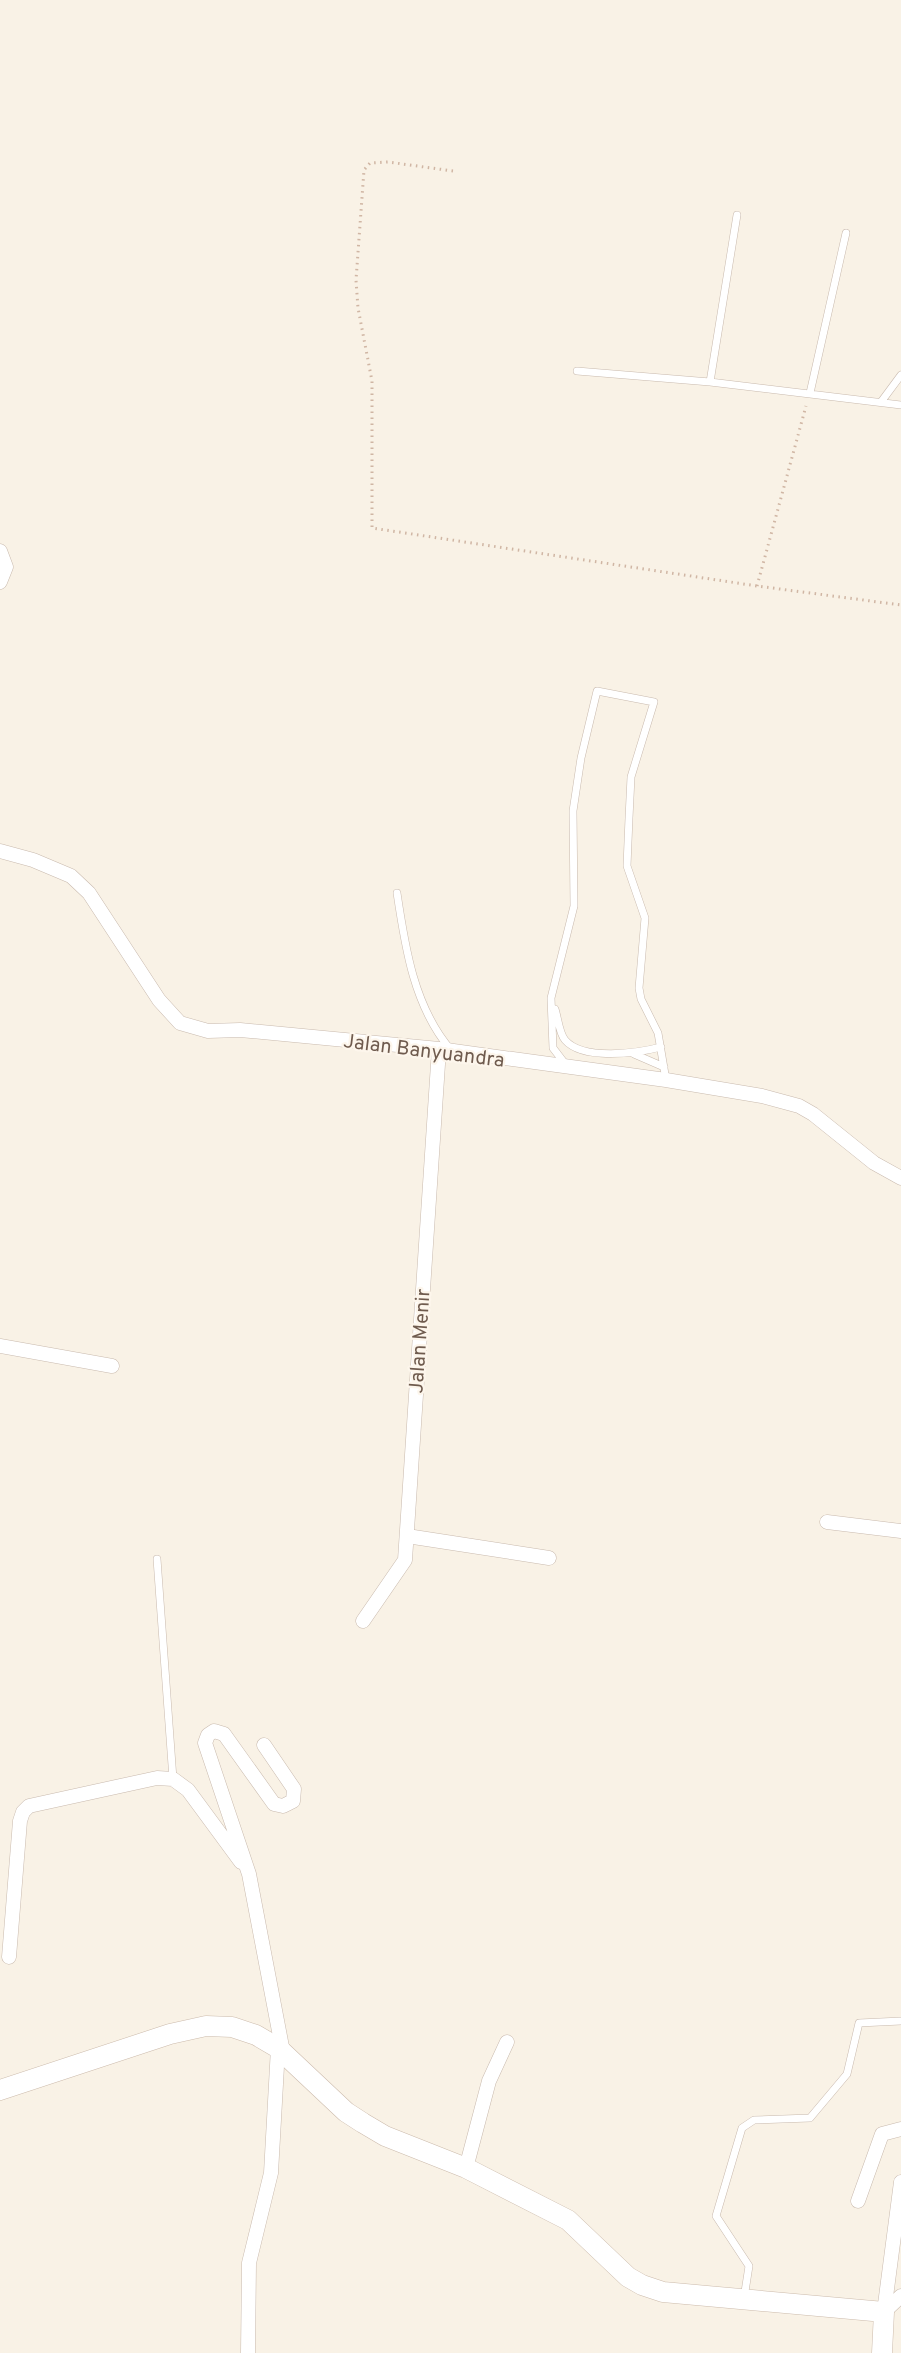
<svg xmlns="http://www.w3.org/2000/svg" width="901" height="2353" font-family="Overpass,sans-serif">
<rect width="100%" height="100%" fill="#f9f2e6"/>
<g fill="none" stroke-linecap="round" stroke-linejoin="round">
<defs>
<path id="service" d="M577,371L710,382L901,405
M710,382L737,215
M810,393L846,233
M881,402L901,375
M397,893C405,947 414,1007 451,1050
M555,1009C558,1018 559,1033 565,1040C583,1061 638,1053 661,1047
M634,1054L664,1067
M566,1065L553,1048L551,998L574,906L573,811L581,758L597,691L654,702L631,777L629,818L627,866L645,918L639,988L641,999L658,1033L666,1080
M157,1559L173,1779
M744,2298L749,2266L716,2216L742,2128L754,2120L810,2118L847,2074L859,2023L901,2021"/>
<path id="minor" d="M0,551L6,567L0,582
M0,851L33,860L71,876L89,893L159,1000L180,1023L208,1031L240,1030L439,1049L666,1080L762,1096L799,1106L813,1114L874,1163L901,1178
M0,1346L112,1366
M827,1522L901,1531
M407,1536L549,1558
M363,1621L405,1560L439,1049
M264,1745L294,1789L293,1801L283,1806L274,1804L224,1734L214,1731L208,1735L205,1743L249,1874L283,2052
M9,1957L20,1821L23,1812L29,1806L157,1778L173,1779L188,1790L241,1862
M466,2168L489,2081L507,2042
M858,2201L882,2134L901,2129
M884,2312L901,2182
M884,2312L901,2296
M248,2353L249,2263L271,2173L278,2048"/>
<path id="secondary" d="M0,2090L170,2034L206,2026L232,2027L256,2035L278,2048L346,2112L363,2123L385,2136L466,2168L568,2220L628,2277L642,2285L663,2292L884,2312L882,2353"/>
</defs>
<use href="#service" stroke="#c9baae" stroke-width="8"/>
<use href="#minor" stroke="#c9baae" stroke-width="15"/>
<use href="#secondary" stroke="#ccbbac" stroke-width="21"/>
<path stroke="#d0b6a4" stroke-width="3" stroke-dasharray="1.5 4.5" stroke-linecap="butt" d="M453,171L388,162L370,163L364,170L356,280L358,308L372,381V528L757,586L901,605
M757,586L806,406"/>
<use href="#service" stroke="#fff" stroke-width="7"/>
<use href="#minor" stroke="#fff" stroke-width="14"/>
<use href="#secondary" stroke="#fff" stroke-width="20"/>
</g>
<g text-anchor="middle" stroke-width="4.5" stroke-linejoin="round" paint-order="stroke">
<g font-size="20" fill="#6f5b4e" stroke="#fdf6ec">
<text transform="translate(424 1050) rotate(7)" y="7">Jalan Banyuandra</text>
<text transform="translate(419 1341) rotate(-86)" y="7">Jalan Menir</text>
</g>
</g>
</svg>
